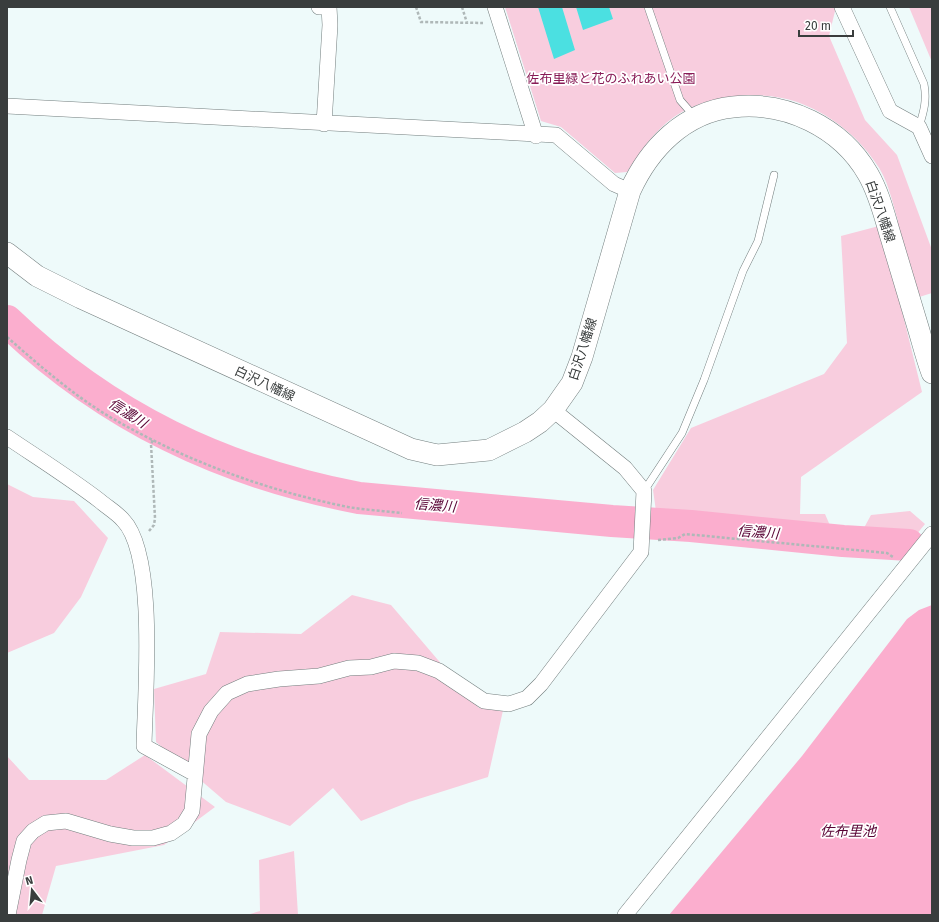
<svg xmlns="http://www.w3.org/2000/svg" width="939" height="922" font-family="'Fira Sans','Noto Sans JP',sans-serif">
<rect width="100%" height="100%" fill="#eefafa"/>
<path fill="#f8cdde" d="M505,7H836L829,36L865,120L897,155L932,250V293L900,303L922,392L801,477L800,514H825L835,537H859L871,515L910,511L925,524L902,552L774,539L657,518L653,490L691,428L824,374L847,343L841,236L898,221C892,201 888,179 875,162C857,135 828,113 797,102C761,89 705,95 674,117C654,131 640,152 627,172L615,173L561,127L541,121Z
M909,7H932V62Z
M7,484L33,497L74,501L108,538L81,597L54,633L7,653Z
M352,595L391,605L479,708L504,706L488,777L409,802L361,821L333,788L290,826L226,802L156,742L154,689L206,674L220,632L301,634Z
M145,755L215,807L164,845L56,866L42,915H7V756L29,780H106Z
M294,851L298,915H247L260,911L259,860Z"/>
<path fill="#fbaece" d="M932,605V915H669L802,756L907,619L919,610Z"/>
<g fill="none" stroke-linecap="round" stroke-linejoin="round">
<path stroke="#fbaece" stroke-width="32" d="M7,321C107,417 223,472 359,498L612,521L691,526L843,541L909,545"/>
</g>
<path fill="#4be0e1" d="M538,7H562L575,50L554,59Z
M576,7H609L613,19L583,30Z"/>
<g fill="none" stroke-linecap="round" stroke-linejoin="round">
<defs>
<path id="lane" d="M648,7L680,100L694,116
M890,7L924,84C927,100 924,111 919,127
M644,491L682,433L704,380L743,271L758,241L774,175"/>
<path id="street" d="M319,7H329L330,25L324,124
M495,7L536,136
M842,7L890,111L919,127L932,156
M7,106L556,135L614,184L630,191
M7,437C38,458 70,478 100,501C107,507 117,513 123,520C157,555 145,696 144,746L195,774
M8,915L19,860L24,841L33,831L46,823L66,821L110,834L133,838H153L171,833L184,824L192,811L199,734L211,711L227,693L247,684L279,679L319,676L349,668L371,667L394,661L418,663L439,671L484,701L509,704L527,698L541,684L641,552L644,491L625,468L553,410
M625,915L932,534"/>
<path id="secondary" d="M7,253L37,276L81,298L411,449L437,455L489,450L525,432L540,422L553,410L572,383L582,357L630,191C649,149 684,112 733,107C786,101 841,127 868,174C879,193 884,214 890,234C899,264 908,294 917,324C922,340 926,357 932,373"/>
</defs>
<use href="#lane" stroke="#737e7e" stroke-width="8"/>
<use href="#street" stroke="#737e7e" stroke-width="16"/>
<use href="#secondary" stroke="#737e7e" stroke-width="22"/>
<path stroke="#afb8b8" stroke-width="2.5" stroke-dasharray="3 2" stroke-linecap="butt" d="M416,7L421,22L483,23
M462,7L467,23
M7,337C39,365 73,395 110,417C184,460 264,490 348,507C365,510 384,511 402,513
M149,531L154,525L155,518L151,444L153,440
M658,540L678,538L685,534L887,553L893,557"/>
<use href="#lane" stroke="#fff" stroke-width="7"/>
<use href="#street" stroke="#fff" stroke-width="15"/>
<use href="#secondary" stroke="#fff" stroke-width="21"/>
</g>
<g text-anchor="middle" stroke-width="3.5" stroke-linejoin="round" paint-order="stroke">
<g font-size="13" fill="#881b56" stroke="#fff">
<text x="611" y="83">佐布里緑と花のふれあい公園</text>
</g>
<g font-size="13" fill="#393d3d" stroke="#fff">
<text transform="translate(881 211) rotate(71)" y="5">白沢八幡線</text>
<text transform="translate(582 349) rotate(-72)" y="5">白沢八幡線</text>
<text transform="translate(265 383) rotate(25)" y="5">白沢八幡線</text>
</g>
<g font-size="14" font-style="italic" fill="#580334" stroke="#fff">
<text transform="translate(128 413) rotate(32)" y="5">信濃川</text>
<text transform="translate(435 505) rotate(5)" y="5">信濃川</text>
<text transform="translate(758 532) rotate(5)" y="5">信濃川</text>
<text x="848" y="836">佐布里池</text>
</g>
</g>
<rect width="939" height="922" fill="none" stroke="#393d3d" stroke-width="16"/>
<g transform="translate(32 890) rotate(344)" stroke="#ffffff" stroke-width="3" paint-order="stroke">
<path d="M0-3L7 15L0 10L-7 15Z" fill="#393d3d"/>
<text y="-6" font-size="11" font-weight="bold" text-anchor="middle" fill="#393d3d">N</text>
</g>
<path d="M799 30v6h54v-6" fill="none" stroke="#393d3d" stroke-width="2"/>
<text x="805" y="30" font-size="12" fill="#393d3d" stroke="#ffffff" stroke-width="3" paint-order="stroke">20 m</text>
</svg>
